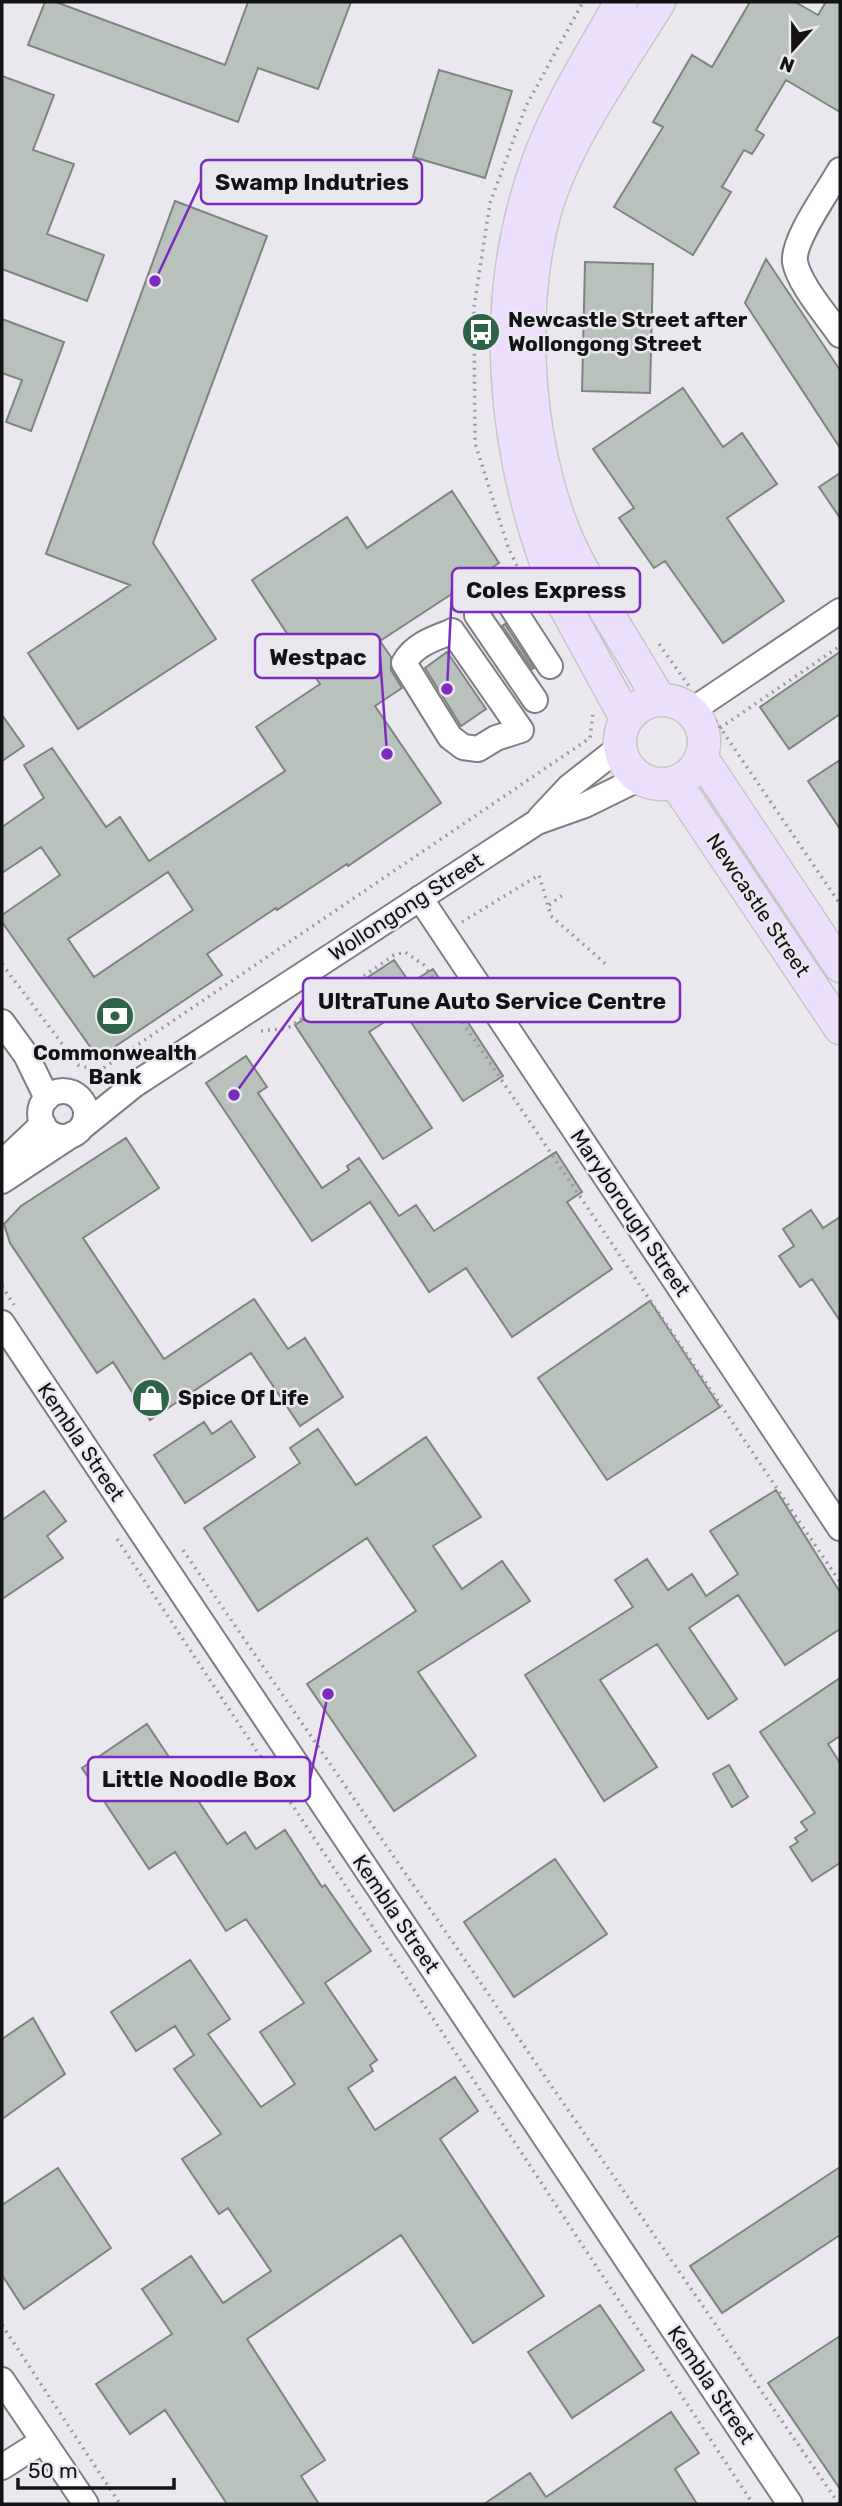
<svg xmlns="http://www.w3.org/2000/svg" width="842" height="2506" font-family="Rubik,sans-serif">
<rect width="100%" height="100%" fill="#ebe7ef"/>
<path fill="#b9c1bc" stroke="#7e8580" stroke-width="2" fill-rule="evenodd" d="M45,2H56L225,65L248,2H351L318,89L258,68L238,122L28,45Z
M750,2H795L818,15L826,2H840V112L786,80L756,130L764,135L752,154L744,150L722,187L731,192L693,255L614,207L663,127L653,122L692,55L712,67Z
M439,70L512,91L485,178L413,157Z
M2,76L54,95L33,150L74,164L47,234L104,255L87,301L2,269Z
M175,201L267,236L153,543L216,639L78,729L28,653L130,585L46,554Z
M766,259L840,370V448L745,303Z
M585,262L653,264L650,393L582,391Z
M2,319L64,342L31,431L6,422L22,380L2,373Z
M683,388L723,447L742,433L777,484L727,518L784,601L723,643L665,561L654,568L619,518L634,508L593,449Z
M840,473V518L819,487Z
M452,491L499,563L380,641L391,657V670L402,688L375,706L441,803L348,866L347,864L277,910L276,908L207,954L222,975L98,1058L2,922V915L60,875L41,847L2,873V827L44,798L24,765L52,748L106,827L120,817L149,861L285,771L256,727L320,684L252,580L347,517L367,548ZM168,872L193,910L94,977L68,939Z
M505,624L534,668L532,669L502,626Z
M447,652L486,709L461,726L425,668Z
M840,652V714L789,749L760,707Z
M2,715L24,746L2,761Z
M840,760V829L808,781Z
M394,960L410,983L433,969L503,1076L463,1101L403,1010L369,1032L432,1128L383,1159L295,1025Z
M246,1056L267,1087L258,1093L322,1188L349,1170L347,1166L359,1158L399,1216L416,1205L434,1231L556,1152L582,1192L567,1202L612,1269L512,1337L466,1268L429,1292L370,1202L312,1241L206,1083Z
M126,1138L159,1188L83,1238L164,1359L254,1299L288,1349L305,1338L343,1397L300,1426L251,1353L150,1420L113,1362L97,1373L10,1243L4,1224L21,1206Z
M811,1210L823,1228L840,1217V1321L812,1279L800,1287L779,1256L794,1246L783,1229Z
M650,1301L720,1407L607,1480L538,1378Z
M231,1421L255,1457L185,1503L154,1455L204,1422L212,1434Z
M318,1429L356,1485L426,1437L481,1517L433,1546L462,1589L502,1561L530,1601L418,1672L476,1756L394,1811L307,1684L416,1611L367,1538L258,1611L204,1528L300,1463L290,1448Z
M776,1490L840,1592V1629L785,1665L738,1595L689,1628L737,1699L708,1719L657,1644L600,1680L657,1767L604,1801L525,1675L633,1607L615,1580L647,1559L668,1590L692,1574L706,1596L738,1574L710,1531Z
M44,1491L66,1521L47,1536L63,1558L2,1599V1520Z
M840,1678V1736L828,1744L840,1763V1863L812,1881L790,1847L798,1842L795,1838L807,1830L801,1822L815,1813L760,1732Z
M147,1724L227,1844L245,1832L256,1849L285,1830L322,1887L325,1885L371,1951L325,1983L377,2060L370,2065L373,2071L348,2088L375,2130L455,2077L478,2111L440,2139L544,2296L473,2343L401,2235L247,2339L325,2460L301,2476L319,2504H227L165,2410L130,2434L96,2384L172,2334L142,2289L191,2256L223,2303L271,2271L228,2208L219,2214L182,2159L221,2134L174,2069L194,2055L175,2026L136,2051L111,2012L190,1960L230,2019L208,2034L261,2107L295,2084L260,2032L304,2003L246,1919L226,1931L175,1852L149,1869L82,1768Z
M729,1765L748,1797L732,1807L713,1774Z
M555,1859L607,1934L514,1997L464,1922Z
M33,2018L65,2074L2,2119V2039Z
M840,2167V2235L722,2313L690,2266Z
M58,2168L111,2248L24,2309L2,2275V2205Z
M600,2305L644,2370L572,2418L528,2352Z
M840,2336V2489L768,2383Z
M671,2412L699,2453L675,2469L697,2504H484L530,2473L546,2497Z"/>
<g fill="none" stroke-linecap="round" stroke-linejoin="round">
<defs>
<path id="minor" d="M840,170C829,190 792,240 795,262C799,284 827,316 840,335
M506,598L550,666
M477,615L535,700
M448,633C432,639 413,646 404,663L450,737L463,747L478,749L496,738L521,730L452,631
M691,711L840,611
M540,818L569,787L620,747
M420,898L840,1528
M2,1022L26,1055L47,1098
M40 1114a23 23 0 1 1 46 0a23 23 0 1 1-46 0Z
M82,1127L134,1085L537,822L585,805L640,778
M2,1163L43,1124
M2,1181L73,1134
M2,1323L790,2504
M2,2380L86,2504
M2,2467L43,2441"/>
<path id="major" d="M621,2C592,54 558,106 538,162C488,300 502,447 553,582C558,597 568,611 575,625C592,656 609,687 626,718
M659,2C620,66 566,139 545,211C516,313 527,463 576,558C601,606 632,652 659,699
M620 742a42 42 0 1 1 84 0a42 42 0 1 1-84 0Z
M701,757L840,966
M675,782L840,1028"/>
</defs>
<use href="#minor" stroke="#807d84" stroke-width="28"/>
<use href="#major" stroke="#c6c6c7" stroke-width="35"/>
<path stroke="#9c999f" stroke-width="3.5" stroke-dasharray="2 5" stroke-linecap="butt" d="M520,572L508,547L475,443L474,307L490,203L526,106L583,2
M659,644L689,686
M715,720L840,904
M720,728L840,646
M549,905L564,894
M462,922L539,875L551,916L608,966
M2,964L78,1065L99,1071L590,738L593,713
M261,1031L288,1028L394,955L405,952L424,965L840,1582
M2,1286L14,1305
M117,1539L753,2504
M183,1550L839,2504
M2,2325L120,2504"/>
<use href="#minor" stroke="#fff" stroke-width="24"/>
<use href="#major" stroke="#ecdffe" stroke-width="32"/>
</g>
<defs>
<symbol id="bus-disc" viewBox="-11 -11 22 22"><circle r="9.5" fill="#2f6348" stroke="#ebe7ef"/><path d="M-5-6H5V4H4V6H2V4H-2V6H-4V4H-5ZM-3.5-4V0h7V-4ZM-3.5 1.2v1.5H-2V1.2ZM2 1.2v1.5H3.5V1.2Z" fill="#fff"/></symbol>
<symbol id="bank-disc" viewBox="-11 -11 22 22"><circle r="9.5" fill="#2f6348" stroke="#ebe7ef"/><path d="M-6-4H6V4H-6ZM0-2.3a2.3 2.3 0 1 0 0 4.6a2.3 2.3 0 1 0 0-4.6Z" fill="#fff"/></symbol>
<symbol id="shop-disc" viewBox="-11 -11 22 22"><circle r="9.5" fill="#2f6348" stroke="#ebe7ef"/><path d="M-5-2.5h2.3a2.7 3.5 0 0 1 5.4 0H5L5.5 6h-11ZM-1.5-2.5h3a1.5 2.3 0 0 0-3 0Z" fill="#fff"/></symbol>
</defs>
<g fill-rule="evenodd">
<use href="#bus-disc" x="459" y="310" width="44" height="44"/>
<use href="#bank-disc" x="93" y="994" width="44" height="44"/>
<use href="#shop-disc" x="129" y="1376" width="44" height="44"/>
</g>
<g text-anchor="middle" stroke-width="5" stroke-linejoin="round" paint-order="stroke">
<g font-size="21" font-weight="bold" fill="#131214" stroke="#ebe7ef" text-anchor="start">
<text x="508" y="327">Newcastle Street after<tspan x="508" dy="24">Wollongong Street</tspan></text>
<text x="115" y="1060" text-anchor="middle">Commonwealth<tspan x="115" dy="24">Bank</tspan></text>
<text x="178" y="1405">Spice Of Life</text>
</g>
<g font-size="21" fill="#131214" stroke="#ebe7ef">
<text transform="translate(758 905) rotate(56)" y="7">Newcastle Street</text>
<text transform="translate(406 907) rotate(-33)" y="7">Wollongong Street</text>
<text transform="translate(630 1213) rotate(56)" y="7">Maryborough Street</text>
<text transform="translate(81 1442) rotate(56)" y="7">Kembla Street</text>
<text transform="translate(396 1914) rotate(56)" y="7">Kembla Street</text>
<text transform="translate(711 2385) rotate(56)" y="7">Kembla Street</text>
</g>
</g>
<path fill="none" stroke="#7b2cbf" stroke-width="2.5" d="M155 281L201 182M447 689L452 590M387 754L380 656M234 1095L303 1000M328 1694L310 1779"/>
<g fill="#7b2cbf" stroke="#ebe7ef" stroke-width="2.5">
<circle cx="155" cy="281" r="7"/>
<circle cx="447" cy="689" r="7"/>
<circle cx="387" cy="754" r="7"/>
<circle cx="234" cy="1095" r="7"/>
<circle cx="328" cy="1694" r="7"/>
</g>
<g fill="#ebe7ef" stroke="#7b2cbf" stroke-width="2.5">
<rect x="201" y="160" width="221" height="44" rx="7"/>
<rect x="452" y="568" width="188" height="44" rx="7"/>
<rect x="255" y="634" width="125" height="44" rx="7"/>
<rect x="303" y="978" width="377" height="44" rx="7"/>
<rect x="88" y="1757" width="222" height="44" rx="7"/>
</g>
<g font-size="23" text-anchor="middle" font-weight="bold" fill="#131214">
<text x="312" y="190">Swamp Indutries</text>
<text x="546" y="598">Coles Express</text>
<text x="318" y="665">Westpac</text>
<text x="492" y="1009">UltraTune Auto Service Centre</text>
<text x="199" y="1787">Little Noodle Box</text>
</g>
<rect width="842" height="2506" fill="none" stroke="#131214" stroke-width="7"/>
<g transform="translate(793 49) rotate(201)" stroke="#ebe7ef" stroke-width="5" paint-order="stroke">
<path d="M0-5L12 26L0 18L-12 26Z" fill="#131214"/>
<text y="-10" font-size="19" font-weight="bold" text-anchor="middle" fill="#131214">N</text>
</g>
<path d="M18 2478v10h156v-10" fill="none" stroke="#131214" stroke-width="3.5"/>
<text x="28" y="2478" font-size="21" fill="#131214" stroke="#ebe7ef" stroke-width="5" paint-order="stroke">50 m</text>
</svg>
